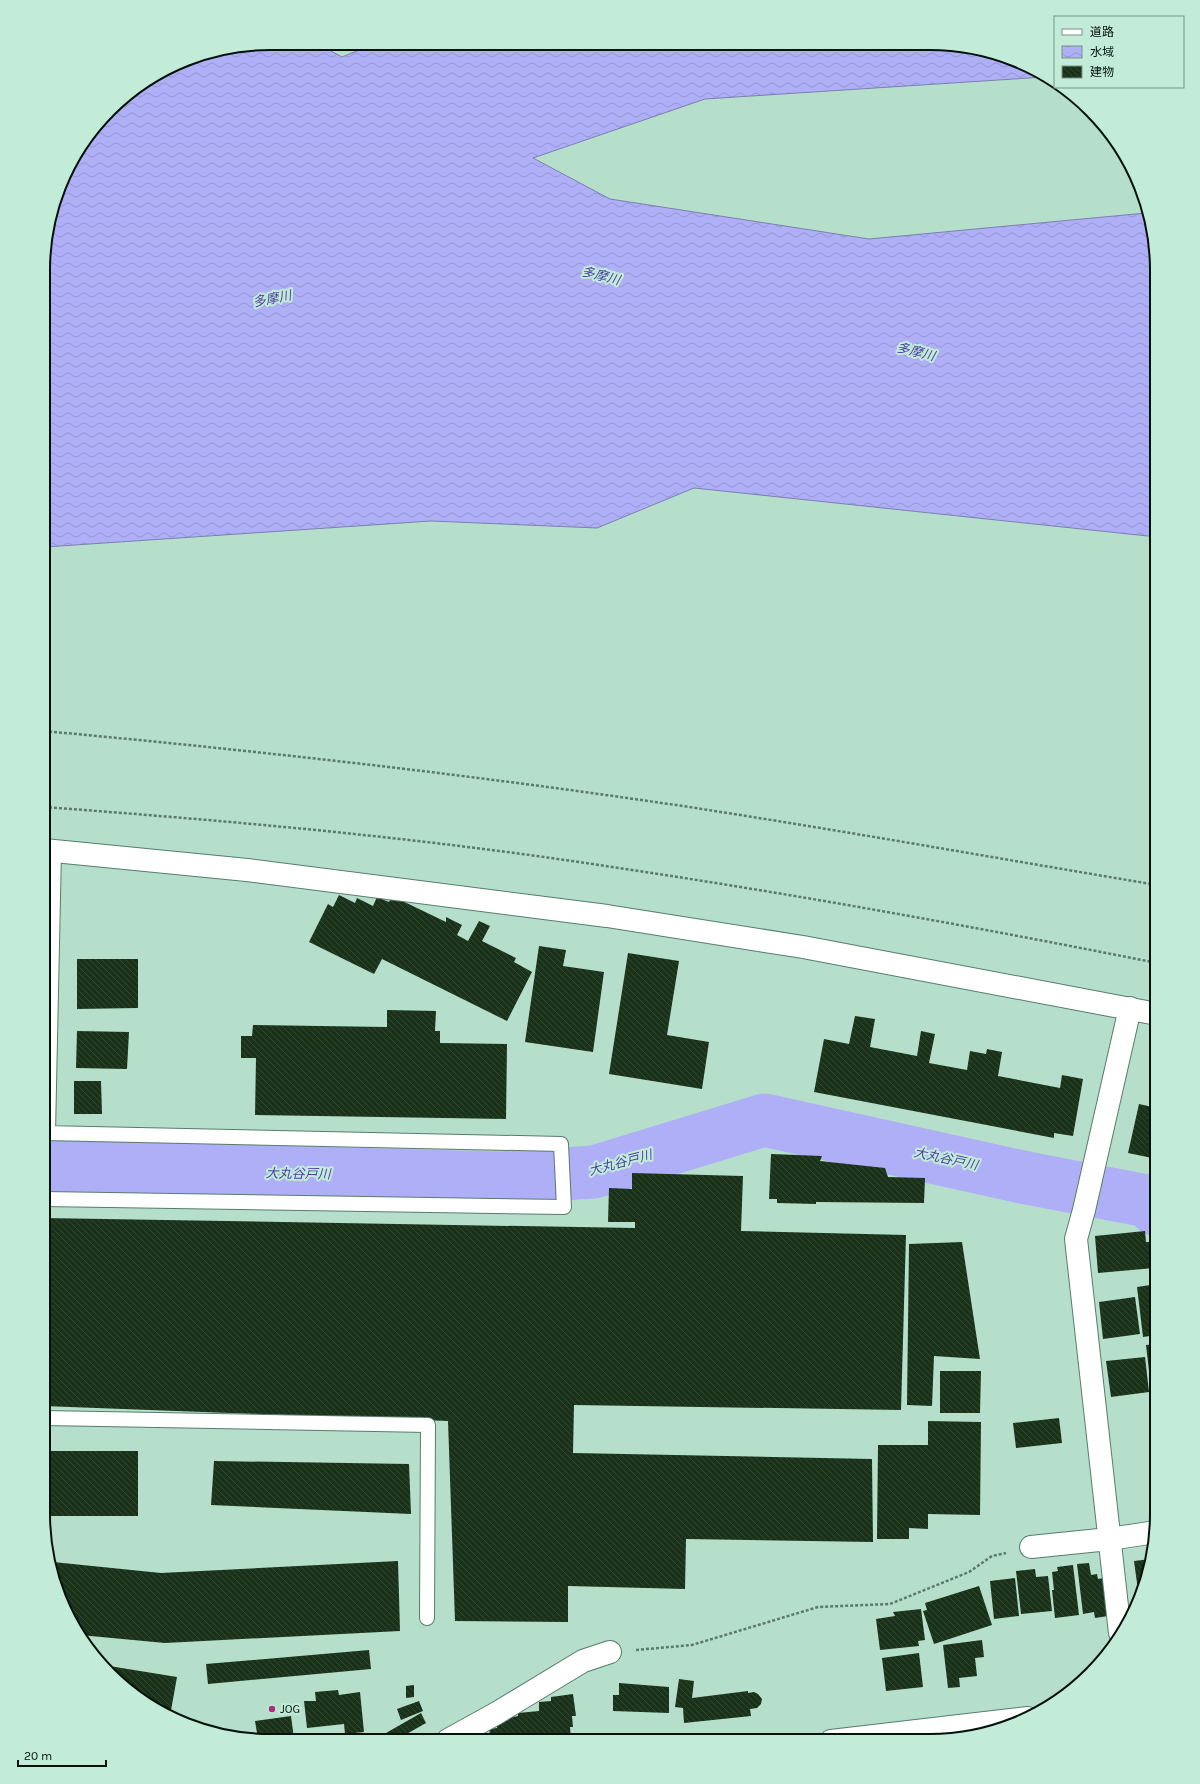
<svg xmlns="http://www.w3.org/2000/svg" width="1200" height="1784" font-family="Karla,'Noto Sans JP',sans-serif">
<defs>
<pattern id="water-waves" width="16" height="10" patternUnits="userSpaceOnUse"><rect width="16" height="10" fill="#afaff7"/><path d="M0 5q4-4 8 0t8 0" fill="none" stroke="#9596d2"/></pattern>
<pattern id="building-back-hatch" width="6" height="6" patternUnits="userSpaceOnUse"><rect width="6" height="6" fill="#1a321a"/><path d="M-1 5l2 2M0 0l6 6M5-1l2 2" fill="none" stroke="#314631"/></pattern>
</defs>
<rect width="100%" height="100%" fill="#b5dfcb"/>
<path fill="url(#water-waves)" stroke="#7c80b0" d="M270,43H316L342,57L376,43L960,45L1017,60L1045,77L705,99L533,158L610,199L869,239L1146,213L1157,270V537L694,488L597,528L431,521L45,547V240L73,157L121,99L197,55Z"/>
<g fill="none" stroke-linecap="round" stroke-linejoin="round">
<path stroke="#afaff7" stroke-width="53" d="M44,1166L500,1178L594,1172L764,1120L1027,1178L1147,1201L1157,1210"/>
</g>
<path fill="url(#building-back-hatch)" d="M339,895L355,903L357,898L373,906L377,897L389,902L392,896L446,922V917L462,925L457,935L468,941L479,921L490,926L482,941L516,958L514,962L532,972L507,1021L382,959L374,974L309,942L328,904L333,907Z
M539,946L566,950L563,966L604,972L593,1052L525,1042Z
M628,953L679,961L667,1035L709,1042L702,1089L609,1074Z
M77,959H138V1008L77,1009Z
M387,1010L436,1011L435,1031H440V1043L507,1044L506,1119L255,1115L256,1058H241V1036H252L253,1025L387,1027Z
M855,1016L875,1019L870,1047L917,1056L921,1031L935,1034L929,1063L967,1070L970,1051L986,1054L987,1049L1002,1052L998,1076L1060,1088L1062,1075L1083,1079L1073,1136L1054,1133V1138L814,1092L824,1039L849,1044Z
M77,1031L129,1032L127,1069L76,1068Z
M74,1081H101L102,1114H74Z
M1139,1104L1157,1108V1159L1128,1153Z
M771,1154L822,1156L820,1161L885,1168L888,1177L925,1178L924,1203L816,1202V1204L777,1203V1199H769Z
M632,1173L743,1176L741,1231L906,1235L901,1410L574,1405L573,1453L872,1459L873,1542L686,1539L685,1589L568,1586V1622L455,1621L448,1421L43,1406V1218L635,1228V1222H608L609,1188L632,1189Z
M1145,1231L1146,1242H1152L1154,1268L1098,1273L1095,1236Z
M962,1242L980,1359L934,1356L932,1406L907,1405L909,1244Z
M1157,1284V1335L1143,1337L1137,1287Z
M1135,1297L1140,1334L1103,1339L1099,1302Z
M1157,1344V1397H1152L1146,1345Z
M1145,1357L1149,1392L1111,1397L1106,1361Z
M940,1371H981L980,1413H940Z
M1059,1418L1062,1443L1016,1448L1013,1423Z
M928,1421L981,1422L980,1515L928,1514V1529L909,1528V1539H877L878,1445H928Z
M43,1451H138V1516H43Z
M214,1461L409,1464L411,1514L211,1505Z
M1151,1559L1145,1587L1139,1598L1134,1561Z
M398,1561L400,1631L165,1643L80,1635L60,1601L53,1562L161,1573Z
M1089,1563L1091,1575L1097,1574L1098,1579L1104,1578L1108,1616L1095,1618L1094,1612L1083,1614L1077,1564Z
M1073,1565L1079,1615L1055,1618L1052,1590H1054L1052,1572L1058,1571L1057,1567Z
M1035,1569L1036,1577L1048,1576L1052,1611L1021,1614L1016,1571Z
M1015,1578L1019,1616L994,1619L990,1581Z
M979,1586L992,1625L934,1644L923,1611L927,1610L925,1603Z
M921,1609L925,1640L918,1641L919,1646L880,1650L876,1619L895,1616L893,1612Z
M982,1640L984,1657L975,1658L977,1676L959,1678L960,1687L948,1688L943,1645Z
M369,1650L371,1669L208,1684L206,1664Z
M919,1653L923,1687L886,1691L882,1658Z
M103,1665L177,1677L170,1716L132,1694Z
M679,1679L694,1681L692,1698L748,1691V1693L754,1692L758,1694L762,1699L761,1704L757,1708L750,1709L751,1716L684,1723L683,1708L675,1707Z
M619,1683L669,1687V1713L613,1711V1695H619Z
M414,1685V1697L406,1698V1686Z
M338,1690L339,1695L360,1692L364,1732L345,1734L344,1724L307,1728L304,1701H316L315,1692Z
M573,1694L576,1716H572L573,1727H570L571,1738L549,1740H491L489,1729L497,1728V1724L503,1723V1719L518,1716V1713L539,1711V1702L551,1701V1697Z
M419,1701L423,1711L401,1720L397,1709Z
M421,1713L426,1723L396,1740L380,1739L379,1737Z
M291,1716L294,1739H258L255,1721Z"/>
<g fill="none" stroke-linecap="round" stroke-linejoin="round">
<defs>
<path id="lane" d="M48,1133L54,851
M43,1199L564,1207L561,1144L44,1133
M43,1418L428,1425L427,1618"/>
<path id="street" d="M44,850L247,870L607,916L803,947L1157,1014
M1031,1547L1109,1539L1156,1532
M1120,1633L1076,1239L1084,1210L1130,1008
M448,1740L497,1713L583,1661L610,1652"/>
<path id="secondary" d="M831,1741L1028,1718"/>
</defs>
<use href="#lane" stroke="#567d6b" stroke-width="16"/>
<use href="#street" stroke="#567d6b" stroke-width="24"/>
<use href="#secondary" stroke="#567d6b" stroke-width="24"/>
<path stroke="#5d796c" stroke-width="2.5" stroke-dasharray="3 2" stroke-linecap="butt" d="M44,731C260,751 475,775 689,807C845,831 1001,859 1157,885
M44,807C234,821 424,838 612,867C794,894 976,927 1157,963
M636,1650L692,1645L818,1607L890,1604L969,1572L992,1556L1006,1553"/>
<use href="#lane" stroke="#fff" stroke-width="14"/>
<use href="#street" stroke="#fff" stroke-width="22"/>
<use href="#secondary" stroke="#fff" stroke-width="22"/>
</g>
<circle fill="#a92d80" stroke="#c2ecd8" stroke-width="1.5" cx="272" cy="1709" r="4"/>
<g text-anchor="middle" stroke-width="4" stroke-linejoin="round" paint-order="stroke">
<g font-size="12" fill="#04120b" stroke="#c2ecd8" text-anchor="start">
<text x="280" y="1713">JOG</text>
</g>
<g font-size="13" font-style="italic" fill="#4d3fa5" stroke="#c2ecd8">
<text transform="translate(601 275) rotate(14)" y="5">多摩川</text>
<text transform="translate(272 298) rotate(-11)" y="5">多摩川</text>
<text transform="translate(916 351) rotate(14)" y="5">多摩川</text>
<text transform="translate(946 1158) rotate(12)" y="5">大丸谷戸川</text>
<text transform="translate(620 1162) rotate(-15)" y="5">大丸谷戸川</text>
<text transform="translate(298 1173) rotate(1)" y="5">大丸谷戸川</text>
</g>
</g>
<path d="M0 0H1200V1784H0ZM270 50H930A220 220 0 0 1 1150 270V1514A220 220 0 0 1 930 1734H270A220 220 0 0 1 50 1514V270A220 220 0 0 1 270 50Z" fill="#c2ecd8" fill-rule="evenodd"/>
<path fill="none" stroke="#04120b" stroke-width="2" d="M270 50H930A220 220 0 0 1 1150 270V1514A220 220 0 0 1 930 1734H270A220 220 0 0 1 50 1514V270A220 220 0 0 1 270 50Z"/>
<rect x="1054" y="16" width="130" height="72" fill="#c2ecd8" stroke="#769586"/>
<rect x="1062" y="29" width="20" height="6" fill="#ffffff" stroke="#769586"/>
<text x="1090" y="36" font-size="12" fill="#04120b">道路</text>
<rect x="1062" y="46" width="20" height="12" fill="url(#water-waves)" stroke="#769586"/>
<text x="1090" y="56" font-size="12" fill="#04120b">水域</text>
<rect x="1062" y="66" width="20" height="12" fill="url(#building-back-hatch)" stroke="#769586"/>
<text x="1090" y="76" font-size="12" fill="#04120b">建物</text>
<path d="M18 1760v6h88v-6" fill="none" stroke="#04120b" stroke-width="2"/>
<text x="24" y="1760" font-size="12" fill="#04120b" stroke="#c2ecd8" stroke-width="3" paint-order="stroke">20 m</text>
</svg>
